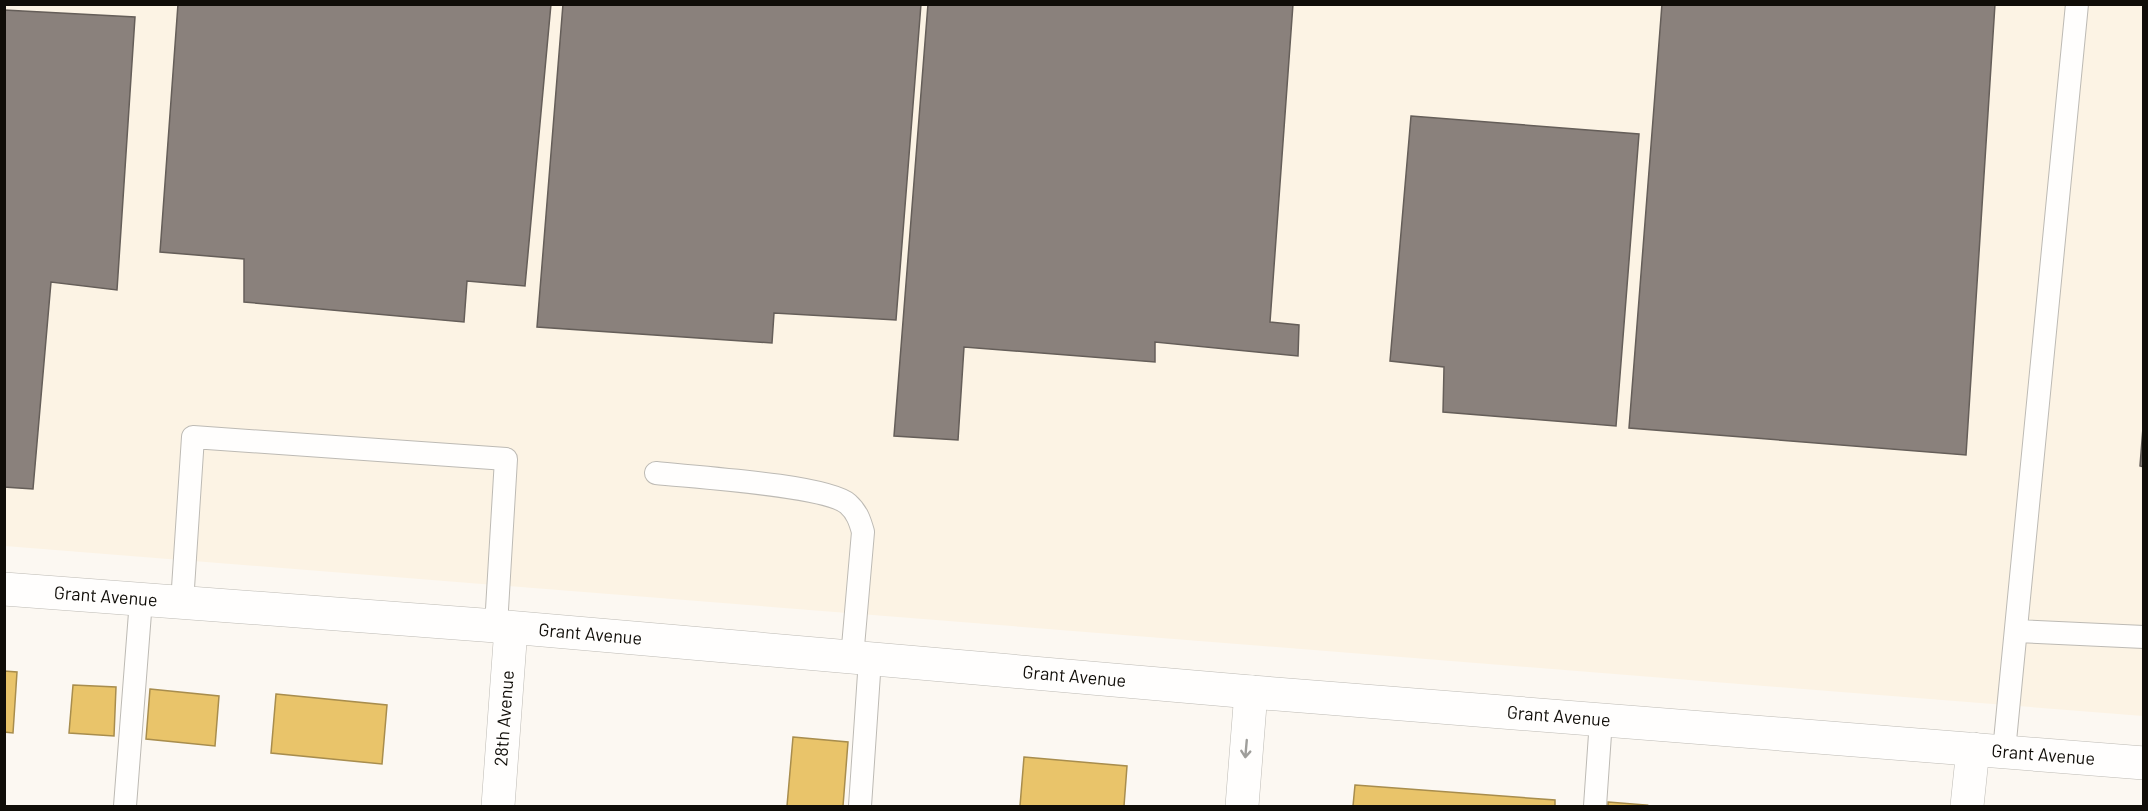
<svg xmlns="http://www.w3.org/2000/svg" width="2148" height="811" font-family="Barlow,sans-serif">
<rect width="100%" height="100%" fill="#fcf8f2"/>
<path fill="#fcf3e4" d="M4,5H2143V716L5,546Z"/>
<path fill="#e9c46a" stroke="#a88d4d" stroke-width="1.5" d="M4,671L17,672L13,733L4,732Z
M73,685L116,687L114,736L69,733Z
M150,689L219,696L215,746L146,739Z
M276,694L387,705L382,764L271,753Z
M793,737L848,742L843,806H787Z
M1024,757L1127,766L1124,806H1020Z
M1355,785L1555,800V806H1353Z
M1608,802L1647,805L1646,806H1608Z"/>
<path fill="#8a817c" stroke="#655e59" stroke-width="1.5" d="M178,4H551L525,286L467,281L464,322L244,302V259L160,252Z
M563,4H921L896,320L774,313L772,343L537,327Z
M928,4H1293L1270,322L1299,325L1298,356L1155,342V362L964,347L958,440L894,436Z
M1662,4H1995L1966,455L1629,428Z
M4,10L135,17L117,290L51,282L33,489L4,487Z
M1411,116L1639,134L1616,426L1443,412L1444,367L1390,361Z
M2144,415V467L2140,466Z"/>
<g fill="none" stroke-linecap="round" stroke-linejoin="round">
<defs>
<path id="service" d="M656,473C692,477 826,485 848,504C857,512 860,521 863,532L852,658
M182,603L193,437L506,459L496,626
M2016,631L2144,637
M2004,751L2077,4
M125,806L141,600
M860,806L870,659
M1595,806L1601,720"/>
<g id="minor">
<path id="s1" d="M4,589L496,626L1251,692L2144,763"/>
<path id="s2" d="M498,806L511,628"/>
<path d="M1242,806L1251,692"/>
<path d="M1967,806L1973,749"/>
</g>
</defs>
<use href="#service" stroke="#bdbab4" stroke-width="24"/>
<use href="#minor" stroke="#bdbab4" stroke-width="34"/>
<use href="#service" stroke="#fffefd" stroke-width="22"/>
<use href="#minor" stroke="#fffefd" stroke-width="33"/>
</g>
<defs><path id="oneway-shaft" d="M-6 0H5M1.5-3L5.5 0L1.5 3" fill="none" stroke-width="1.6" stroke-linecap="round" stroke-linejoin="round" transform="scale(1.5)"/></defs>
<use stroke="#9f9e9b" href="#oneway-shaft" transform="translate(1246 749) rotate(95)"/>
<g text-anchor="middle" stroke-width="6" stroke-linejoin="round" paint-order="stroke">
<g font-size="18" fill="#100d08" stroke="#fff9ef">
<text dy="6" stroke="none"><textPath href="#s1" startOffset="102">Grant Avenue</textPath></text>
<text dy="6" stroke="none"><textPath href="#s1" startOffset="588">Grant Avenue</textPath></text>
<text dy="6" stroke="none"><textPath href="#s1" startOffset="1074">Grant Avenue</textPath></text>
<text dy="6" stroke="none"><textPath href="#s1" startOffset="1560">Grant Avenue</textPath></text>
<text dy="6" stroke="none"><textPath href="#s2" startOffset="88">28th Avenue</textPath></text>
<text dy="6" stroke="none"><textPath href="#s1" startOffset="2046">Grant Avenue</textPath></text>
</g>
</g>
<rect width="2148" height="811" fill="none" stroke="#100d08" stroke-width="12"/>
</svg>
